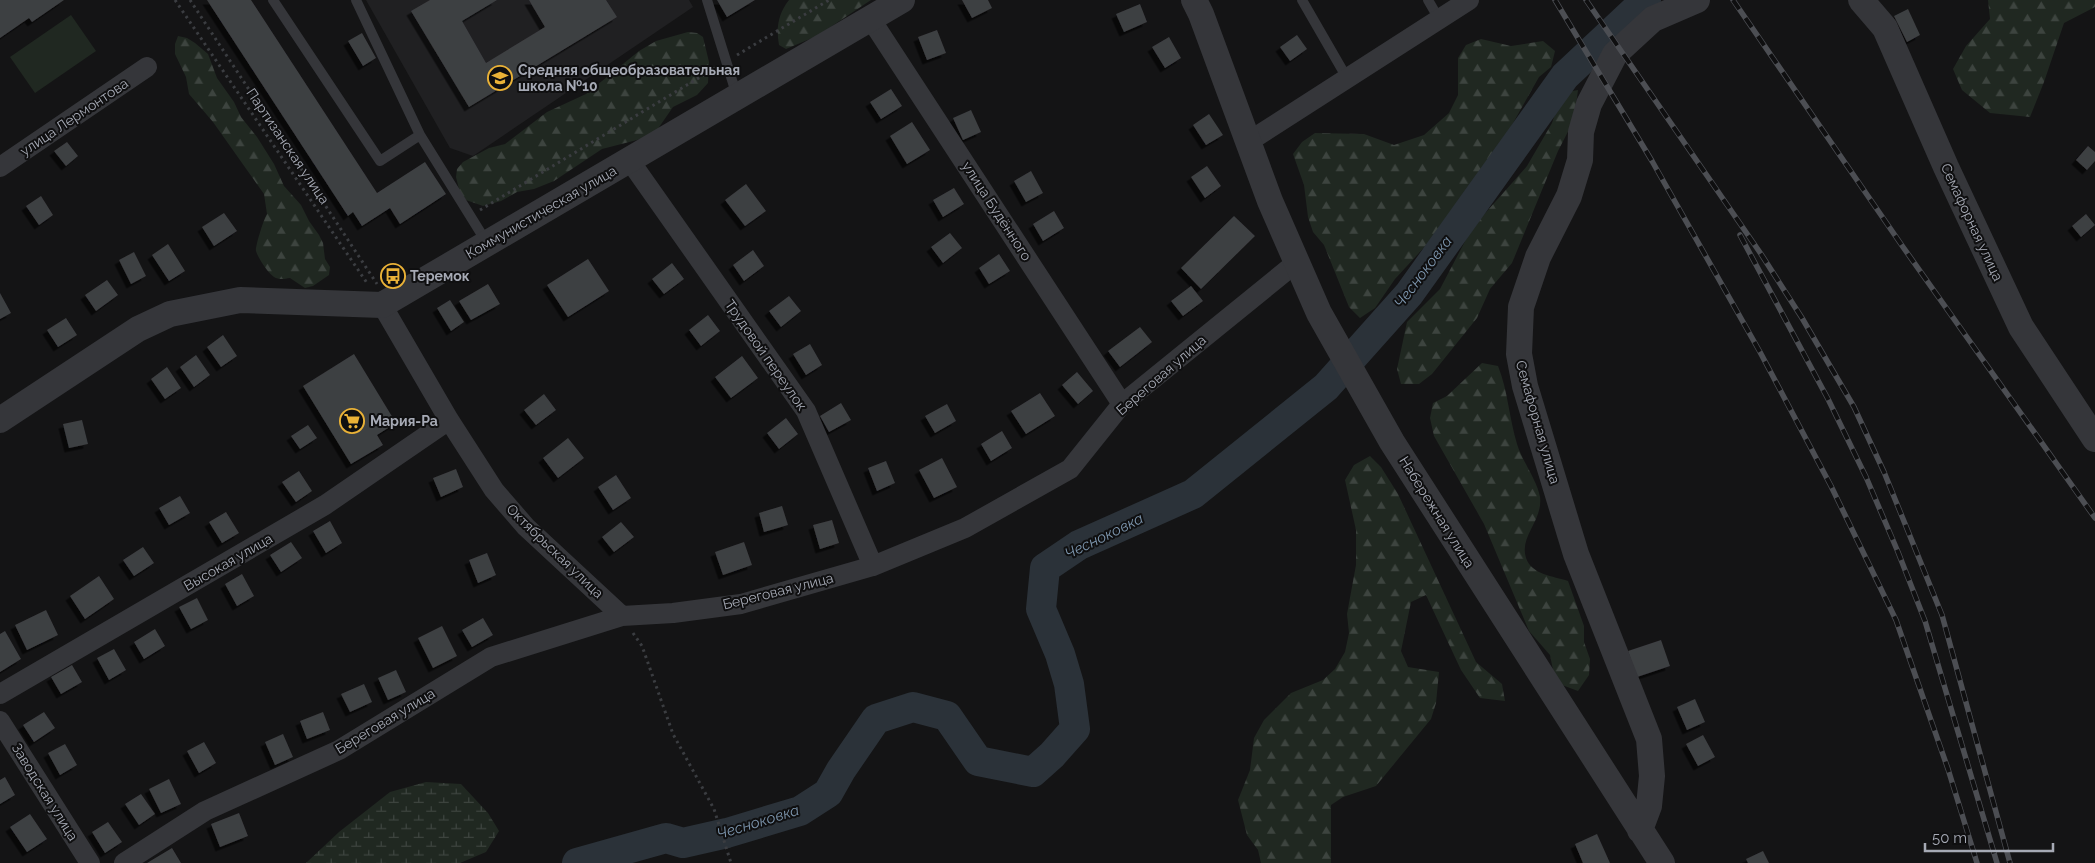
<svg xmlns="http://www.w3.org/2000/svg" width="2095" height="863" font-family="Raleway,sans-serif">
<defs>
<pattern id="forest-firs" width="22" height="20" patternUnits="userSpaceOnUse" patternTransform="scale(1.25)"><rect width="22" height="20" fill="#202821"/><path d="M5 1l3.5 6h-7zM16 11l3.5 6h-7z" fill="#3d443f"/></pattern>
<pattern id="wetland-marsh" width="20" height="14" patternUnits="userSpaceOnUse" patternTransform="scale(1.25)"><rect width="20" height="14" fill="#202821"/><path d="M1 5h8M5 5V1M11 12h8M15 12V8" fill="none" stroke="#3d443f"/></pattern>
<filter id="shadow"><feDropShadow dx="-4.5" dy="4.5" stdDeviation="0" flood-color="#0009"/></filter>
</defs>
<rect width="100%" height="100%" fill="#141415"/>
<path fill="#202022" d="M366,0H689L693,7L473,156L450,148Z"/>
<path fill="url(#forest-firs)" d="M789,0H871L817,36L786,49L779,45C776,28 778,14 789,0Z
M1988,0H2095V7L2064,23L2044,82L2030,117L1990,113L1962,90L1953,69L1966,46L1990,19Z
M688,32L697,33L703,37L709,62L708,83L697,95L673,107L655,133L637,140L602,149L554,181L534,189L517,192L501,201L483,206L466,200L460,193L456,177L457,169L463,162L489,148L505,144L547,112L586,94L639,51L656,41Z
M178,36L187,38L195,43L208,54L217,78L234,102L241,117L257,137L274,164L284,186L301,205L309,221L319,235L323,243L325,259L330,267L329,275L313,286L305,288L290,278C284,279 279,280 274,277C268,273 258,258 256,251C255,247 264,218 267,214L264,194L213,122L189,94L186,77L175,54V44Z
M1481,39L1511,46L1543,41L1555,51L1551,67L1539,77L1482,178L1459,202L1442,228L1395,279L1375,308L1360,318L1349,307L1324,245L1313,232L1308,217L1304,185L1293,154L1302,142L1315,133L1364,134L1394,145L1424,135L1449,113L1458,95V58L1466,45Z
M1578,90L1574,120L1558,151L1512,263L1490,289L1477,318L1432,374L1419,384H1401L1397,369L1407,322L1440,289L1472,228L1527,166L1552,123L1562,93Z
M1482,363L1498,366C1508,391 1509,418 1517,444C1522,461 1537,480 1540,497C1543,521 1519,536 1526,558C1532,575 1553,576 1568,581L1584,626V642L1590,659L1589,675L1578,691L1562,685L1553,670L1550,655L1529,631L1484,524L1434,436L1430,418L1433,403L1447,396Z
M1370,456L1381,467L1398,494L1476,662L1502,684L1505,701L1480,698L1461,670L1426,595L1411,602L1401,651L1408,667L1439,672L1436,703L1431,719L1376,786L1343,797L1331,805V863H1261L1258,850L1247,835L1238,800L1250,770L1254,738L1264,720L1291,693L1323,680L1335,669L1345,652L1349,633L1347,614L1356,565V530L1345,480L1354,465Z"/>
<path fill="url(#wetland-marsh)" d="M426,782L461,784L488,813L499,831L486,852L460,863H306L339,832L390,792Z"/>
<path fill="#202821" d="M71,15L96,51L35,93L10,57Z"/>
<g fill="none" stroke-linecap="round" stroke-linejoin="round">
<path stroke="#2b3239" stroke-width="30" d="M577,863L666,838L683,843L727,833L800,811L828,793L841,770L876,719L913,707L947,716L978,761L1033,772L1052,755L1075,729L1069,684L1060,654L1041,609L1045,568L1079,545L1193,494L1326,387L1409,294L1565,76L1646,0"/>
</g>
<path fill="#3e3f42" filter="url(#shadow)" d="M0,0H64L32,22L29,18L0,38Z
M207,0H251L377,193L425,162L446,194L400,224L390,208L362,226L353,212L348,216Z
M430,0H497L462,21L486,63L545,27L529,0H606L617,17L469,107L411,11Z
M717,0H755L727,17Z
M962,0H988L992,8L972,18Z
M1140,4L1147,22L1124,32L1116,14Z
M1908,9L1920,35L1907,42L1894,16Z
M937,30L946,53L927,60L918,37Z
M362,33L376,58L363,66L348,41Z
M1297,35L1307,49L1290,61L1280,47Z
M1169,37L1181,58L1165,68L1152,47Z
M891,89L902,106L881,119L870,102Z
M971,110L981,132L963,140L953,118Z
M1209,114L1223,135L1206,145L1193,125Z
M912,122L930,150L907,164L890,136Z
M67,142L78,156L66,166L54,151Z
M2088,146L2095,152V161L2087,170L2076,160Z
M1207,166L1221,186L1205,198L1191,177Z
M1031,171L1043,193L1026,202L1014,181Z
M746,184L766,211L745,226L725,200Z
M954,188L964,204L943,217L933,200Z
M41,196L53,215L39,225L26,206Z
M1054,211L1064,228L1043,241L1033,224Z
M224,213L237,231L214,246L202,227Z
M2086,214L2095,225L2081,237L2072,226Z
M1234,216L1255,236L1201,289L1181,268Z
M950,233L962,248L943,263L931,247Z
M168,244L185,271L169,281L152,255Z
M753,250L764,266L744,281L733,265Z
M134,252L146,276L131,284L119,260Z
M999,254L1010,271L989,284L979,268Z
M588,259L609,291L568,317L547,285Z
M672,263L684,279L664,294L652,279Z
M107,280L118,295L96,311L85,295Z
M488,284L500,304L471,320L459,301Z
M1191,286L1203,301L1183,316L1171,301Z
M0,293L11,313L0,319Z
M789,296L801,311L781,327L769,311Z
M450,300L464,322L451,331L437,308Z
M708,315L720,331L701,346L689,330Z
M66,318L77,335L58,347L47,330Z
M1140,327L1152,342L1120,367L1108,351Z
M223,335L237,356L221,367L207,347Z
M810,344L822,365L806,375L793,354Z
M354,354L396,423L377,435L383,445L351,464L303,386Z
M196,355L210,375L194,387L180,367Z
M742,356L758,378L731,398L715,377Z
M167,367L181,388L165,399L151,379Z
M1077,372L1093,391L1078,404L1062,385Z
M1040,393L1055,416L1026,434L1011,411Z
M544,394L556,410L536,425L524,410Z
M841,403L851,420L829,432L820,416Z
M947,404L956,421L935,433L925,416Z
M786,418L798,434L779,449L767,433Z
M82,420L88,444L69,448L63,424Z
M308,425L317,438L300,449L291,436Z
M1002,431L1012,448L991,461L981,444Z
M568,438L584,458L558,478L543,458Z
M942,458L957,487L934,498L919,470Z
M886,461L895,483L877,491L868,468Z
M456,469L463,487L441,497L433,478Z
M299,471L312,491L296,502L282,482Z
M616,475L631,498L613,510L598,487Z
M180,496L190,513L169,525L159,508Z
M782,506L788,525L764,532L759,513Z
M226,512L239,533L222,543L209,522Z
M832,520L839,543L820,549L813,525Z
M330,521L342,543L326,553L313,531Z
M621,522L634,537L614,552L602,537Z
M291,542L302,558L281,572L270,555Z
M744,542L752,565L723,575L715,552Z
M143,547L154,563L134,576L123,560Z
M487,553L496,575L478,583L469,560Z
M242,574L254,596L237,606L225,584Z
M99,576L114,599L85,619L70,596Z
M197,598L208,620L191,629L179,607Z
M46,610L58,635L27,650L15,625Z
M483,618L493,635L472,647L462,630Z
M442,626L457,656L433,668L418,638Z
M155,629L165,646L144,659L134,642Z
M5,631L21,659L0,672V634Z
M1661,640L1670,666L1637,677L1628,651Z
M114,649L126,670L109,680L97,658Z
M72,665L82,682L61,694L51,677Z
M396,670L406,692L388,700L378,678Z
M364,684L372,702L350,712L341,694Z
M1695,699L1705,722L1687,730L1677,707Z
M44,712L55,728L34,742L23,725Z
M323,712L330,730L307,739L300,721Z
M283,734L293,757L275,765L265,742Z
M1703,735L1715,757L1698,766L1686,744Z
M204,742L216,763L199,773L187,751Z
M65,744L77,765L60,775L48,753Z
M5,777L15,795L0,804V780Z
M169,779L181,804L161,813L149,789Z
M141,794L155,814L139,825L125,804Z
M239,813L248,836L220,847L211,824Z
M30,814L47,839L27,852L10,827Z
M108,822L122,842L105,853L92,832Z
M1597,834L1610,863H1583L1575,844Z
M172,848L181,863H147Z
M1763,851L1769,863H1748L1746,859Z"/>
<g fill="none" stroke-linecap="round" stroke-linejoin="round">
<path stroke="#3b3d41" stroke-width="3" stroke-dasharray="2.5 4" stroke-linecap="butt" d="M175,0L367,283
M190,0L377,284
M737,55L829,0
M480,210L715,68
M633,633L642,646L673,734L714,809L731,863"/>
<path stroke="#35363a" stroke-width="10" d="M273,0L380,161L420,135
M356,0L420,135L487,243
M707,0L737,96
M1302,0L1347,78
M1428,0L1439,19"/>
<path stroke="#35363a" stroke-width="20" d="M870,18L1122,404
M1248,142L1469,0
M630,161L806,411L873,566
M0,167L147,67
M382,305L449,420L494,490L526,527L622,616
M0,694L325,505L449,420
M0,721L90,863
M124,863L205,811L339,750L491,657L622,616L673,613L741,604L873,566L965,528L1070,469L1122,404L1297,262"/>
<path stroke="#35363a" stroke-width="26" d="M1194,0L1201,14L1270,201L1319,313L1392,442L1662,863
M1861,0L1885,28L1946,167L2021,327L2095,439
M0,420L138,329L170,314L240,300L382,305L902,0
M1640,830L1649,806L1652,776L1649,739L1576,554L1525,386L1519,354L1521,307L1538,257L1569,196L1580,160L1581,132L1589,104L1615,54L1653,19L1697,0"/>
<defs>
<path id="rail" d="M1555,0L1652,161L1760,352L1831,486L1896,620L1948,769L1977,863
M1586,0L1761,254L1802,318L1854,407L1884,472L1942,615L2010,863
M1733,0L1903,247L2095,518
M1740,235L1828,399L1866,477L1898,552L1925,621L1997,863"/>
</defs>
<use href="#rail" stroke="#4c4e53" stroke-width="5.5"/>
<use href="#rail" stroke="#0f0f10" stroke-width="4" stroke-dasharray="11" stroke-linecap="butt"/>
</g>
<defs>
<symbol id="school-ring" viewBox="-11 -11 22 22"><circle r="9.5" fill="#0f0f10" stroke="#eab237" stroke-width="1.5"/><path d="M0-5L7-2L0 1L-7-2ZM-4 1L0 2.5L4 1V4Q0 6-4 4Z" fill="#eab237"/></symbol>
<symbol id="bus-ring" viewBox="-11 -11 22 22"><circle r="9.5" fill="#0f0f10" stroke="#eab237" stroke-width="1.5"/><path d="M-5-6H5V4H4V6H2V4H-2V6H-4V4H-5ZM-3.5-4V0h7V-4ZM-3.5 1.2v1.5H-2V1.2ZM2 1.2v1.5H3.5V1.2Z" fill="#eab237"/></symbol>
<symbol id="supermarket-ring" viewBox="-11 -11 22 22"><circle r="9.5" fill="#0f0f10" stroke="#eab237" stroke-width="1.5"/><path d="M-6-5.5h2.5l.6 2H6L4.5 2H-2.5L-4.4-4H-6ZM-1.5 3.2a1.3 1.3 0 1 0 .1 0ZM3 3.2a1.3 1.3 0 1 0 .1 0Z" fill="#eab237"/></symbol>
</defs>
<g fill-rule="evenodd">
<use href="#school-ring" x="486" y="64" width="28" height="28"/>
<use href="#bus-ring" x="379" y="262" width="28" height="28"/>
<use href="#supermarket-ring" x="338" y="407" width="28" height="28"/>
</g>
<g text-anchor="middle" stroke-width="4" stroke-linejoin="round" paint-order="stroke">
<g font-size="14" font-weight="bold" fill="#a6aab5" stroke="#0f0f10" text-anchor="start">
<text x="518" y="75">Средняя общеобразовательная<tspan x="518" dy="16">школа №10</tspan></text>
<text x="410" y="281">Теремок</text>
<text x="370" y="426">Мария-Ра</text>
</g>
<g font-size="14" fill="#a6aab5" stroke="#0f0f10">
<text transform="translate(74 117) rotate(-34)" y="5">улица Лермонтова</text>
<text transform="translate(288 146) rotate(56)" y="5">Партизанская улица</text>
<text transform="translate(997 211) rotate(57)" y="5">улица Будённого</text>
<text transform="translate(541 212) rotate(-30)" y="5">Коммунистическая улица</text>
<text transform="translate(1972 222) rotate(65)" y="5">Семафорная улица</text>
<text transform="translate(766 355) rotate(55)" y="5">Трудовой переулок</text>
<text transform="translate(1161 375) rotate(-41)" y="5">Береговая улица</text>
<text transform="translate(1538 422) rotate(74)" y="5">Семафорная улица</text>
<text transform="translate(1437 512) rotate(58)" y="5">Набережная улица</text>
<text transform="translate(555 551) rotate(44)" y="5">Октябрьская улица</text>
<text transform="translate(228 562) rotate(-30)" y="5">Высокая улица</text>
<text transform="translate(778 591) rotate(-14)" y="5">Береговая улица</text>
<text transform="translate(385 721) rotate(-31)" y="5">Береговая улица</text>
<text transform="translate(45 792) rotate(58)" y="5">Заводская улица</text>
</g>
<g font-size="15" font-style="italic" fill="#7e97af" stroke="#0f0f10">
<text transform="translate(1423 272) rotate(-53)" y="5">Чесноковка</text>
<text transform="translate(1104 536) rotate(-26)" y="5">Чесноковка</text>
<text transform="translate(758 822) rotate(-17)" y="5">Чесноковка</text>
</g>
</g>
<path d="M1925 843v8h128v-8" fill="none" stroke="#a6aab5" stroke-width="2.5"/>
<text x="1932" y="843" font-size="15" fill="#a6aab5" stroke="#0f0f10" stroke-width="4" paint-order="stroke">50 m</text>
</svg>
